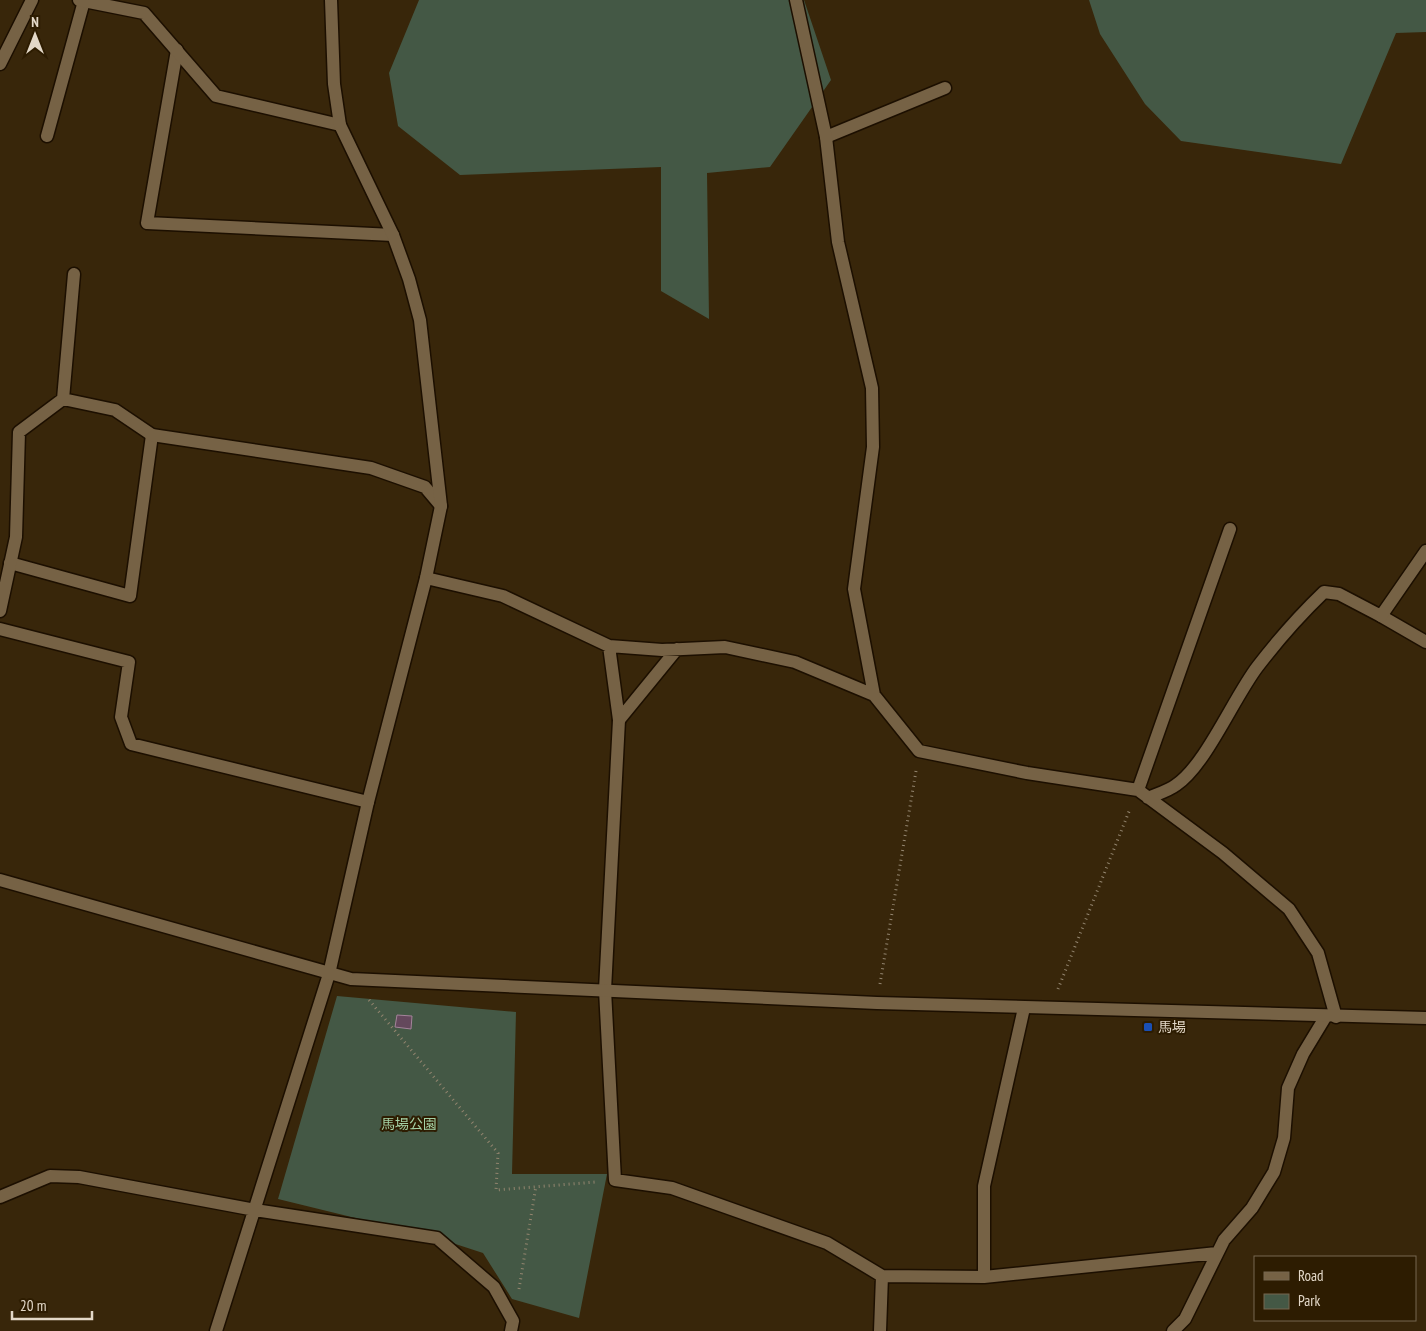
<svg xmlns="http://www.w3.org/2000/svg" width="1426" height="1331" font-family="'PT Sans Narrow','Noto Sans JP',sans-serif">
<rect width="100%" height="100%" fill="#38260a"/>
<path fill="#445845" d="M419,0H804L831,80L770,167L707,173L709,319L661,291V167L460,175L398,126L389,73Z
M1089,0H1426V32L1396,33L1341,164L1181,141L1145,104L1100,34Z
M337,996L516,1012L512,1174H607L579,1318L512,1299L483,1253L437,1238L278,1199Z"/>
<path fill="#64485c" stroke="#a4849a" d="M397,1015L412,1016L411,1029L395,1027Z"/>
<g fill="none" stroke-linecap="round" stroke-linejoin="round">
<defs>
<path id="lane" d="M177,50L147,223L393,235
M47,136L84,1
M826,137L945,88
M10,563L130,596L152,435
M1381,616L1426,642
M605,990L619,720"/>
<path id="street" d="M79,0L144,13L216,96L340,125
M796,0L826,137L838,242L872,388L873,447L854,589L874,695
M0,64L32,0
M63,399L115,410L152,435L371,468L425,487L441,506
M426,578L503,596L609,646L662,650L725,647L795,662L874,695L919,751L1027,773L1138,790L1223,853L1289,909L1318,953L1336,1017
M0,611L16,537L19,432L63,399L74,274
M0,629L129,662L121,717L131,744L368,802
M609,646L619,720
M619,720L677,649
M1138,790L1230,529
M1148,798C1157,794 1168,791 1176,785C1206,765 1234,697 1258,666C1278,640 1300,615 1324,592L1339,594L1381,616L1426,551
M605,990L615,1180L672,1188L827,1243L882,1276L880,1331
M0,1197L50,1176L79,1177L255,1210L437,1238L494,1287L513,1321L511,1331
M882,1276L984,1277V1186L1024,1008
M984,1277L1217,1253
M216,1331L329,974
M1173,1331L1185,1319L1224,1240L1252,1208L1274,1172L1284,1138L1288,1088L1303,1054L1326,1016"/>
<path id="secondary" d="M0,880L351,979L877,1003L1426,1018
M329,974L368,802L426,578L441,506L420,320L409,279L393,235L340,125L334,84L331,0"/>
</defs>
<use href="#lane" stroke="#1c0f00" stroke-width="15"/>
<use href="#street" stroke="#1c0f00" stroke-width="15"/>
<use href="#secondary" stroke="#1c0f00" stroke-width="15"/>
<path stroke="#93856f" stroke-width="3" stroke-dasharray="1 4" stroke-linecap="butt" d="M880,984L916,771
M1058,989L1130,809
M369,1000L498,1153L496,1190L596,1182
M519,1289L536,1186"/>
<use href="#lane" stroke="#766245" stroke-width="12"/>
<use href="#street" stroke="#766245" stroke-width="12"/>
<use href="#secondary" stroke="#766245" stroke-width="12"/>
</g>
<rect fill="#1a4fb4" stroke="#2d1c01" stroke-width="2" x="1143" y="1022" width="10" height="10" rx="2.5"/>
<g text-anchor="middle" stroke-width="4" stroke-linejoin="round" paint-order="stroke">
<g font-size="14" fill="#e3d8c8" stroke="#2d1c01" text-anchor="start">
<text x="1158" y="1032">馬場</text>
</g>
<g font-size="14" fill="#a4d2a6" stroke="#2d1c01">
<text x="409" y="1129">馬場公園</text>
</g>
</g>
<rect x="1254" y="1256" width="162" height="65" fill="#2d1c01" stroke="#766751"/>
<rect x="1264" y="1272" width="25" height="8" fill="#766245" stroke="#766751"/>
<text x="1298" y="1281" font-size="15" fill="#e3d8c8">Road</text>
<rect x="1264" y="1294" width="25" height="15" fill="#445845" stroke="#766751"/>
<text x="1298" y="1306" font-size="15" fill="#e3d8c8">Park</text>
<g transform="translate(35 35)" stroke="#2d1c01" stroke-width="4" paint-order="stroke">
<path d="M0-4L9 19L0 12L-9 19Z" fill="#e3d8c8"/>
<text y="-8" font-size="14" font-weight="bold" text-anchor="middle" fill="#e3d8c8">N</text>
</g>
<path d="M12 1311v8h80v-8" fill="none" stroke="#e3d8c8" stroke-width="2.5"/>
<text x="20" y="1311" font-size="15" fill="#e3d8c8" stroke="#2d1c01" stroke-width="4" paint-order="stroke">20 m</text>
</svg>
